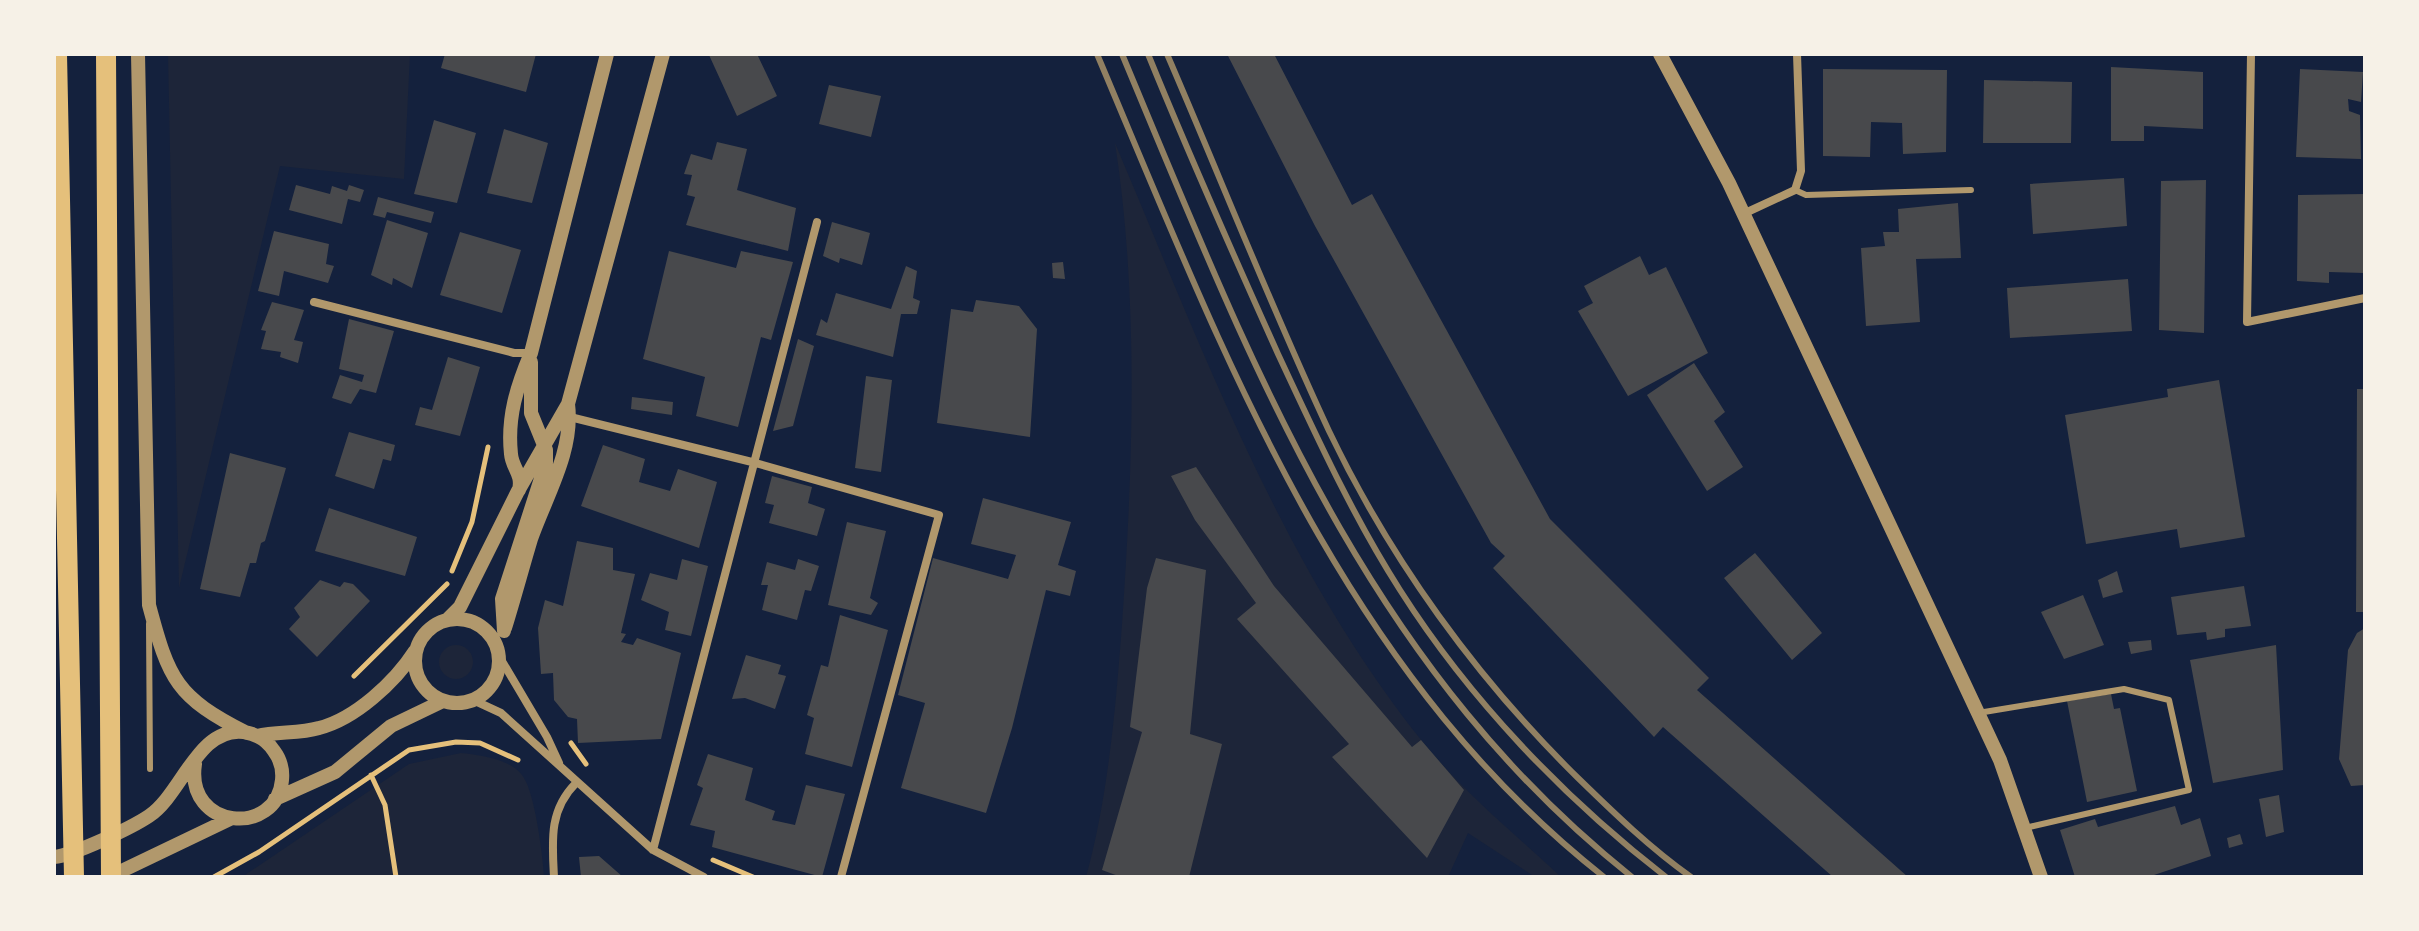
<svg xmlns="http://www.w3.org/2000/svg" width="2419" height="931" font-family="Mulish,sans-serif">
<rect width="100%" height="100%" fill="#14213d"/>
<path fill="#1d2539" d="M168,54H410L404,179L280,166L179,588Z
M1115,143C1202,348 1281,565 1422,741C1463,792 1514,833 1561,877H1535L1468,833L1448,877H1086C1108,798 1116,705 1122,624C1133,466 1139,299 1115,143Z
M439 662a17 17 0 1 1 34 0a17 17 0 1 1-34 0Z
M461,753C480,755 513,759 524,778C535,795 543,856 544,877H242L409,764Z"/>
<path fill="#48494c" d="M445,54H536L526,92L441,68Z
M757,54L777,96L737,116L709,55Z
M1227,54H1274L1352,205L1372,194L1550,519L1709,678L1697,690L1908,877H1833L1663,727L1654,737L1493,568L1505,556L1491,543L1315,226Z
M2111,67L2203,72V129L2144,126V141H2111Z
M1823,69L1947,70L1946,152L1903,154L1902,123L1871,122L1870,157L1823,156Z
M2300,69L2363,72L2361,102L2348,99L2349,111L2360,115L2361,159L2296,157Z
M1984,80L2072,82L2071,143H1983Z
M829,85L881,96L871,137L819,124Z
M434,120L476,133L457,203L414,194Z
M504,129L548,143L532,203L487,193Z
M717,142L747,149L737,190L796,208L788,251L686,225L695,197L687,195L692,175L684,174L691,154L712,160Z
M2124,178L2127,226L2033,234L2030,184Z
M2206,180L2204,333L2159,330L2161,181Z
M296,185L330,194L332,186L347,191L349,185L364,190L360,202L348,199L342,224L289,210Z
M2365,194V273L2329,272V283L2297,281L2298,195Z
M378,197L434,212L431,223L387,212L385,218L373,215Z
M1958,203L1961,258L1916,259L1920,322L1866,326L1861,248L1885,246L1883,232H1899L1898,209Z
M387,220L428,233L412,288L393,278L392,285L371,275Z
M832,222L870,233L862,265L840,258L839,263L823,256Z
M274,231L329,244L326,264L334,266L328,283L284,271L279,296L258,291Z
M460,232L521,250L502,313L440,295Z
M669,251L736,268L741,251L793,262L771,340L761,337L738,427L696,416L705,377L643,359Z
M1640,256L1649,275L1666,267L1708,353L1628,396L1578,311L1593,303L1584,286Z
M1063,262L1065,279L1053,278L1052,263Z
M906,266L917,271L913,298L920,301L917,314H901L893,357L816,335L821,319L827,323L836,293L891,309Z
M2128,279L2132,331L2010,338L2007,288Z
M976,300L1019,306L1037,329L1030,437L937,423L951,309L973,312Z
M272,302L304,310L294,340L303,342L298,363L280,357L281,352L261,349L266,331L261,330Z
M349,319L394,331L376,393L360,389L351,404L332,398L340,375L362,382L364,375L339,369Z
M798,339L814,346L793,426L773,431Z
M448,357L480,367L460,436L415,425L420,407L432,410Z
M1694,363L1725,412L1714,421L1743,467L1707,491L1647,395Z
M866,376L892,380L881,472L855,468Z
M2219,380L2245,537L2180,548L2177,529L2086,544L2065,415L2168,397L2167,389Z
M2357,389H2365V612H2356Z
M632,397L673,402L672,415L631,409Z
M349,432L395,445L391,461L383,459L374,489L335,476Z
M603,445L645,459L639,482L670,491L678,469L717,482L699,548L581,506Z
M230,453L286,468L265,541L261,543L256,563H250L240,597L200,589Z
M1196,467L1274,586L1412,747L1421,740L1464,790L1427,858L1332,757L1349,744L1237,619L1256,603L1195,520L1171,476Z
M772,476L812,487L808,503L825,509L817,536L769,523L774,505L765,503Z
M983,498L1071,522L1058,565L1076,571L1070,596L1046,590L1012,728L986,813L901,788L925,703L898,695L933,558L1008,579L1016,555L971,544Z
M329,508L417,537L405,576L315,551Z
M847,522L886,531L870,598L878,603L871,615L828,605Z
M577,541L613,548V570L635,574L621,633L626,634L621,642L633,645L637,638L681,653L661,739L578,743L577,719L568,717L554,700L553,673L541,674L538,628L545,600L563,606Z
M1755,553L1822,633L1792,660L1724,578Z
M1156,558L1206,570L1190,734L1222,744L1189,877H1121L1102,870L1142,732L1130,727L1147,588Z
M682,559L708,566L691,636L665,630L669,612L641,600L650,573L677,580Z
M798,559L819,566L811,591L805,590L797,620L762,610L768,585H761L767,562L795,570Z
M2117,571L2123,592L2103,598L2098,580Z
M320,580L340,587L344,582L353,584L370,601L317,657L289,629L300,617L294,608Z
M2244,586L2251,626L2225,629V637L2207,640L2206,632L2177,635L2171,597Z
M2083,595L2104,645L2064,659L2041,612Z
M840,615L888,630L852,767L805,754L814,718L807,715L821,665L828,667Z
M2365,628V785L2351,786L2339,759L2348,650L2357,633Z
M2151,640L2152,650L2131,654L2128,642Z
M2276,645L2283,770L2213,783L2190,660Z
M746,655L781,665L778,674L786,676L775,709L745,698L732,699Z
M2111,694L2114,709L2120,708L2137,791L2087,802L2067,701Z
M708,754L753,768L745,800L775,811L772,820L795,825L806,785L845,794L822,877L712,847L715,831L690,825L703,788L697,785Z
M2279,795L2284,832L2266,837L2259,799Z
M2175,806L2181,825L2200,818L2211,856L2148,877H2075L2060,830L2095,819L2098,827Z
M2240,834L2243,844L2229,848L2227,838Z
M599,856L623,877H581L579,857Z"/>
<g fill="none" stroke-linecap="round" stroke-linejoin="round">
<path stroke="#e5c07b" stroke-width="5" d="M452,571L472,522L488,447
M354,676L447,584
M571,743L586,764
M371,775L385,805L396,877
M713,860L753,877
M214,877L259,852L409,750L456,742L480,743L518,760"/>
<path stroke="#b1986c" stroke-width="6" d="M1795,190L1806,195L1971,190
M149,624L150,769
M1978,713L2124,689L2169,700L2189,790L2025,828"/>
<path stroke="#b1986c" stroke-width="8" d="M2251,54L2247,322L2365,298
M1743,214L1795,190L1801,171L1797,54
M314,302L514,353H531
M570,417L752,462L939,515L841,877
M499,656L547,737L559,763
M473,700L501,713L653,850L704,877
M653,850L817,222
M554,877C552,840 549,810 576,783"/>
<path stroke="#b1986c" stroke-width="14" d="M138,54L149,605C169,680 176,697 247,733
M1660,54L1729,183L1978,713L2000,760L2041,877
M519,490C523,474 512,468 511,454C507,417 517,386 531,353L607,54
M415 661a42 42 0 1 1 84 0a42 42 0 1 1-84 0Z
M447,620L460,607L518,491L568,404L663,54
M505,628C514,599 522,569 531,539C546,496 574,451 568,404
M504,631L502,599L546,463V450L531,413V362
M257,736C277,731 299,734 319,728C355,719 395,682 415,651
M275,799L335,772L391,726L443,701
M54,857C74,855 131,828 149,816C182,794 198,726 244,732C257,734 267,740 274,751C280,759 283,770 282,780C277,837 185,830 195,764
M109,877L230,819"/>
<path stroke="#e5c07b" stroke-width="20" d="M57,54L74,877
M106,54L111,877"/>
<path stroke="#918062" stroke-width="6" d="M1097,54C1224,354 1339,668 1604,877
M1122,54C1250,360 1363,663 1632,877
M1148,54C1189,155 1233,254 1278,354C1316,435 1352,515 1400,590C1470,700 1564,798 1666,877
M1167,54C1221,179 1271,307 1329,431C1390,559 1477,679 1578,778C1614,813 1650,848 1691,877"/>
</g>
<rect width="2419" height="931" fill="none" stroke="#f6f1e7" stroke-width="112"/>
</svg>
